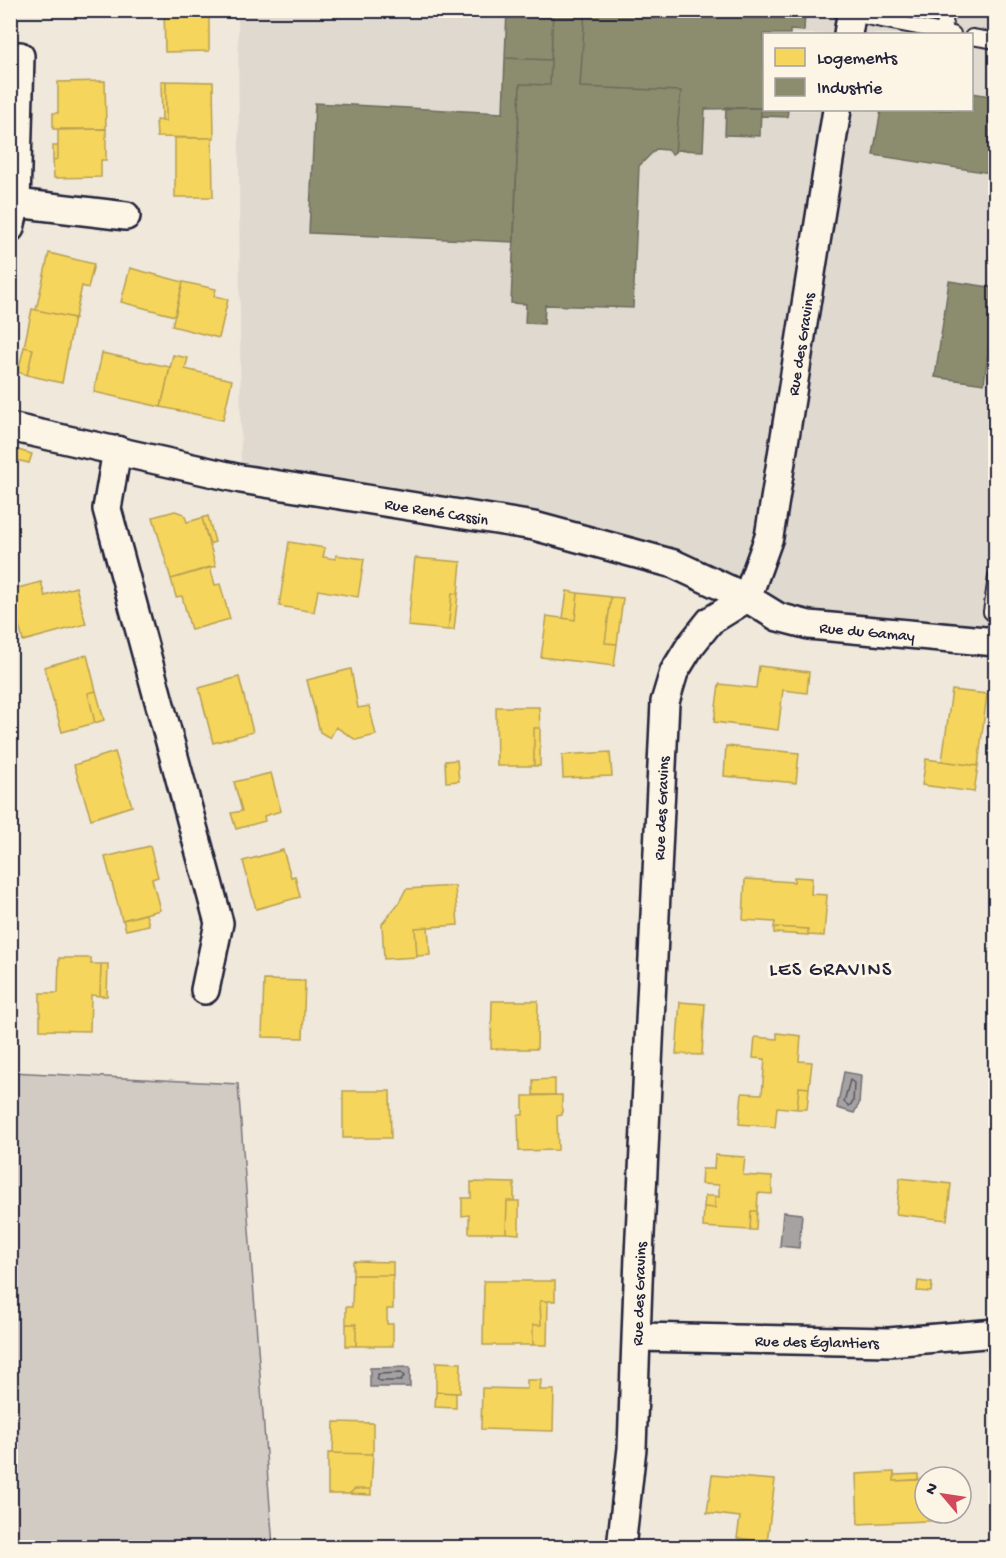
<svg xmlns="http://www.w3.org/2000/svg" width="1006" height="1558" font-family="'Gochi Hand',sans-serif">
<rect width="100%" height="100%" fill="#efe8db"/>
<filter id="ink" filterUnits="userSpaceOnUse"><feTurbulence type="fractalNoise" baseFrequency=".0167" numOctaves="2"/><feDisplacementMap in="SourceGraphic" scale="12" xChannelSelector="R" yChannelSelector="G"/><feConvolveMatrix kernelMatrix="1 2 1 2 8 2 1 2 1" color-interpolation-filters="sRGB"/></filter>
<g filter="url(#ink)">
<path fill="#e0d9cf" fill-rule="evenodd" d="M238,11H995V642L809,625L674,564L241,479ZM764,34H972V110H764Z"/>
<path fill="#d1cbc3" stroke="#7a767f" stroke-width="1.5" d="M11,1072L238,1084L273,1547H11Z"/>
<path fill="#a6a2a2" stroke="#716f79" stroke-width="1.5" d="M844,1072L861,1075L859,1104L854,1113L837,1108Z
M783,1212L802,1214L799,1248L780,1246Z
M410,1367V1387H370V1368Z"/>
<path fill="#f6d55c" stroke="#b69f52" stroke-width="1.5" d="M164,10H209V51L165,52Z
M105,81L106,129H53V113H58V82Z
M161,81H166V121H162Z
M166,81L213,82L214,138L157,137L156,120L166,121Z
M106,129V160H101V177L54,178L53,160L58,159V130Z
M175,138H212L213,197H175Z
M53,146H58V159L53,160Z
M49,253L94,264L88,288L82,286L75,318L36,310Z
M130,268L183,282L175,316L121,302Z
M183,282L216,289L214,296L228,299L219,338L172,326Z
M32,309L74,318L62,383L27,375L33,349L24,347Z
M24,347L33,349L27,375L18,372Z
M102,353L170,367L161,407L94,392Z
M173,355L188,358L185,369L232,380L223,420L161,407Z
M18,450L32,454L29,463L16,460Z
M175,511L184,514L187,522L202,518L216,566L171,579L153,517Z
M208,516L215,542L209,544L202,518Z
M289,542L325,548L323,557L335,559L336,555L364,559L358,597L318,590L314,612L279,606Z
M415,558L461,562L458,594L452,593L448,630L408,626Z
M210,567L215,585L220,584L230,619L191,630L182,596L176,597L171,579Z
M41,582L45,596L76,587L86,624L23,641L10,590Z
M567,591L578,593L575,620L563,618Z
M452,593L458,594L454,630H448Z
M578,593L611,597L605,643L617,644L614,666L541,657L547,616L575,620Z
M611,597L623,598L617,644L605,643Z
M87,655L96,691L88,693L95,723L62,732L44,667Z
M759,666L809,672L807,693L783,690L778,730L714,722L719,684L756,688Z
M351,669L358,708L369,706L376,735L356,740L336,727L330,738L320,732L307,680Z
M239,677L253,732L213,743L199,688Z
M952,690L987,694L978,766L942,761Z
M96,691L104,720L95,723L88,693Z
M496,707H539L540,728H534V766H497Z
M534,728H540V766H534Z
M726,746L799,753L796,783L724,776Z
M115,752L132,806L91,819L74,765Z
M610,752L612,776L563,778L562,755Z
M926,759L978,766L974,792L922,785Z
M457,760L459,781L446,782L445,761Z
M271,773L281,811L264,816L265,821L236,829L231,813L242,811L234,782Z
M150,846L158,877L152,879L160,910L122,920L105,857Z
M283,850L291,877L295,876L300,897L256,909L243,861Z
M794,877L812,878L811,894L827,895L824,936L808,935V929L774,927L775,922L743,920L745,879L794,882Z
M455,886L458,925L415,928L417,957L384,959L382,924L398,904L406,889Z
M146,914L149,925L126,930L123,920Z
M428,927L430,955L417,956L415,928Z
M774,927L808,929V935L774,933Z
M59,958H91V964H101L100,996L91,995L90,1031L40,1030V993H58Z
M101,964H108L107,996H100Z
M264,980L305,981L303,1038L262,1037Z
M492,1001H538L537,1049H491Z
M680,1002L705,1004L702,1055L676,1054Z
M777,1033L801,1036L799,1061L812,1062L809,1088L799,1087L797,1109L777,1107L775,1127L739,1124L742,1093L762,1094L765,1059L753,1058L755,1037L777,1039Z
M555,1079V1095H533V1080Z
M799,1087L809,1088L807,1109H797Z
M343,1091H390L391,1138H343Z
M562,1095V1115L557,1116L558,1150L519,1151L518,1115H523V1096Z
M715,1155L745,1157L743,1175L772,1177V1194L758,1193L757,1211H751L750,1230L703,1227L704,1207L715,1208V1196L719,1197V1185L701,1184L702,1169H714Z
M900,1178L951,1184L947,1220L896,1214Z
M471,1182L514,1183V1201H507L506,1233H469V1215L462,1216V1198H471Z
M705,1196H715V1208L704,1207Z
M507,1201H519V1234L506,1233Z
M751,1211H757L756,1230H750Z
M353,1261L393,1262V1275H353Z
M353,1275H393V1309H387V1324H393V1346H356V1324H346V1307H352Z
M484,1281H555V1301H540L541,1325H533V1345H483Z
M918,1281L932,1283L931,1292L917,1291Z
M540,1301H548L547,1345H533V1325H541Z
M346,1324H356V1346H346Z
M436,1362L461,1363L460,1393L436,1392Z
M527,1380H541L540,1390H554L553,1431L481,1429L482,1388L527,1389Z
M436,1392L456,1393V1408L435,1407Z
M334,1422L373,1423V1454L333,1453Z
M328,1453L373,1454L371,1489H355L349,1494H328Z
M894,1472V1481L925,1479V1513H949V1520L858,1524L856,1474Z
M918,1474V1480L894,1481V1475Z
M712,1475L775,1480L767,1542L737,1538L740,1517L707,1513Z
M355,1489H371V1495L349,1494Z"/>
<path fill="#8c8c6e" stroke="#6c6c5f" stroke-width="1.5" d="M507,10H553L551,60L505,58Z
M553,10H585L580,87L681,91L675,152L672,154L667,150L656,149L639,166L633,308L545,305L544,324L525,323L526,304L511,303L520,84L550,85Z
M585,10H805L804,31L790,30V34H764V110H788L787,117L761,116V108L705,109L703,151L678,150L675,152L681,91L580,87Z
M505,58L551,60L550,85L520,84L514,242L309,233L315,103L503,113Z
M972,93L996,97V174L873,155L881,110H972Z
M726,107L761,108L760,136L725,135Z
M949,281L996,288L984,384L935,377Z"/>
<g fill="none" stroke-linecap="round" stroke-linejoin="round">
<path stroke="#575564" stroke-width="1.5" d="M850,1080L854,1083L853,1102L849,1106L844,1102Z
M401,1373L404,1376L401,1381H379L376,1379L378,1374Z"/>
<defs>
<path id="service" d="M851,14L953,34
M943,33L947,10
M972,37L996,41
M991,612L996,577"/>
<g id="minor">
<path d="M848,34L852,10"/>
<path d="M16,203L126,216"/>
<path d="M10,228L16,203L20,56"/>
<path id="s1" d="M10,427L241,479L534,526L674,564L747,598L778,617L809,625L996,642"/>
<path d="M117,450L107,509L219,923L205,990"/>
<path id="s2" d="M637,1337L889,1342L996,1333"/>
<path id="s3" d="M621,1548L632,1448L639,1256L665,702L674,672L690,646L710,621L747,598L769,537L837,110"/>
</g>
</defs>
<use href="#service" stroke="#22223b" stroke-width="18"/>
<use href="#minor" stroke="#22223b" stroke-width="32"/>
<use href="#service" stroke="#fcf5e5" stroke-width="14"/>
<use href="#minor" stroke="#fcf5e5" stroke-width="27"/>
</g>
</g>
<g text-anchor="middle" stroke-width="6" stroke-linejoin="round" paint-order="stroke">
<g font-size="16" fill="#22223b" stroke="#fcf5e5">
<text dy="6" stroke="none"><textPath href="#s3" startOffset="1245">Rue des Gravins</textPath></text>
<text dy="6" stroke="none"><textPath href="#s1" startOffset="435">Rue René Cassin</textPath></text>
<text dy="6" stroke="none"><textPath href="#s1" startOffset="886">Rue du Gamay</textPath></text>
<text dy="6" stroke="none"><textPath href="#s3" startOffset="741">Rue des Gravins</textPath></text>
<text dy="6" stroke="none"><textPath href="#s3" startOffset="255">Rue des Gravins</textPath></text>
<text dy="6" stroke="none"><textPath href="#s2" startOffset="180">Rue des Églantiers</textPath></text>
</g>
<g font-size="20" letter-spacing="1.5" fill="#22223b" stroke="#fcf5e5">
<text x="831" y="975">LES GRAVINS</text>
</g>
</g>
<rect width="1006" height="1558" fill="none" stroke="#fcf5e5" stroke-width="36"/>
<rect x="18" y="18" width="970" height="1522" fill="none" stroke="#22223b" stroke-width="2" filter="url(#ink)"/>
<rect x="763" y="33" width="210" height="78" fill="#fcf5e5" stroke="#a5a1a1" stroke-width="1.5"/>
<rect x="775" y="48" width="30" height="18" fill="#f6d55c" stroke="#a5a1a1" stroke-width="1.5"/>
<text x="817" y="63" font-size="18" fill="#22223b">Logements</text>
<rect x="775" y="78" width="30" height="18" fill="#8c8c6e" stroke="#a5a1a1" stroke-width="1.5"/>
<text x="817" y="93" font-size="18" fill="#22223b">Industrie</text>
<g transform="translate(943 1495) rotate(299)"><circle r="28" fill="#fcf5e5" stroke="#a5a1a1" stroke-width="1.5"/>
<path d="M0-4.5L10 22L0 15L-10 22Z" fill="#d1495b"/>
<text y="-9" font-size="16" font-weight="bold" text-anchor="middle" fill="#22223b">N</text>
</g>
</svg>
